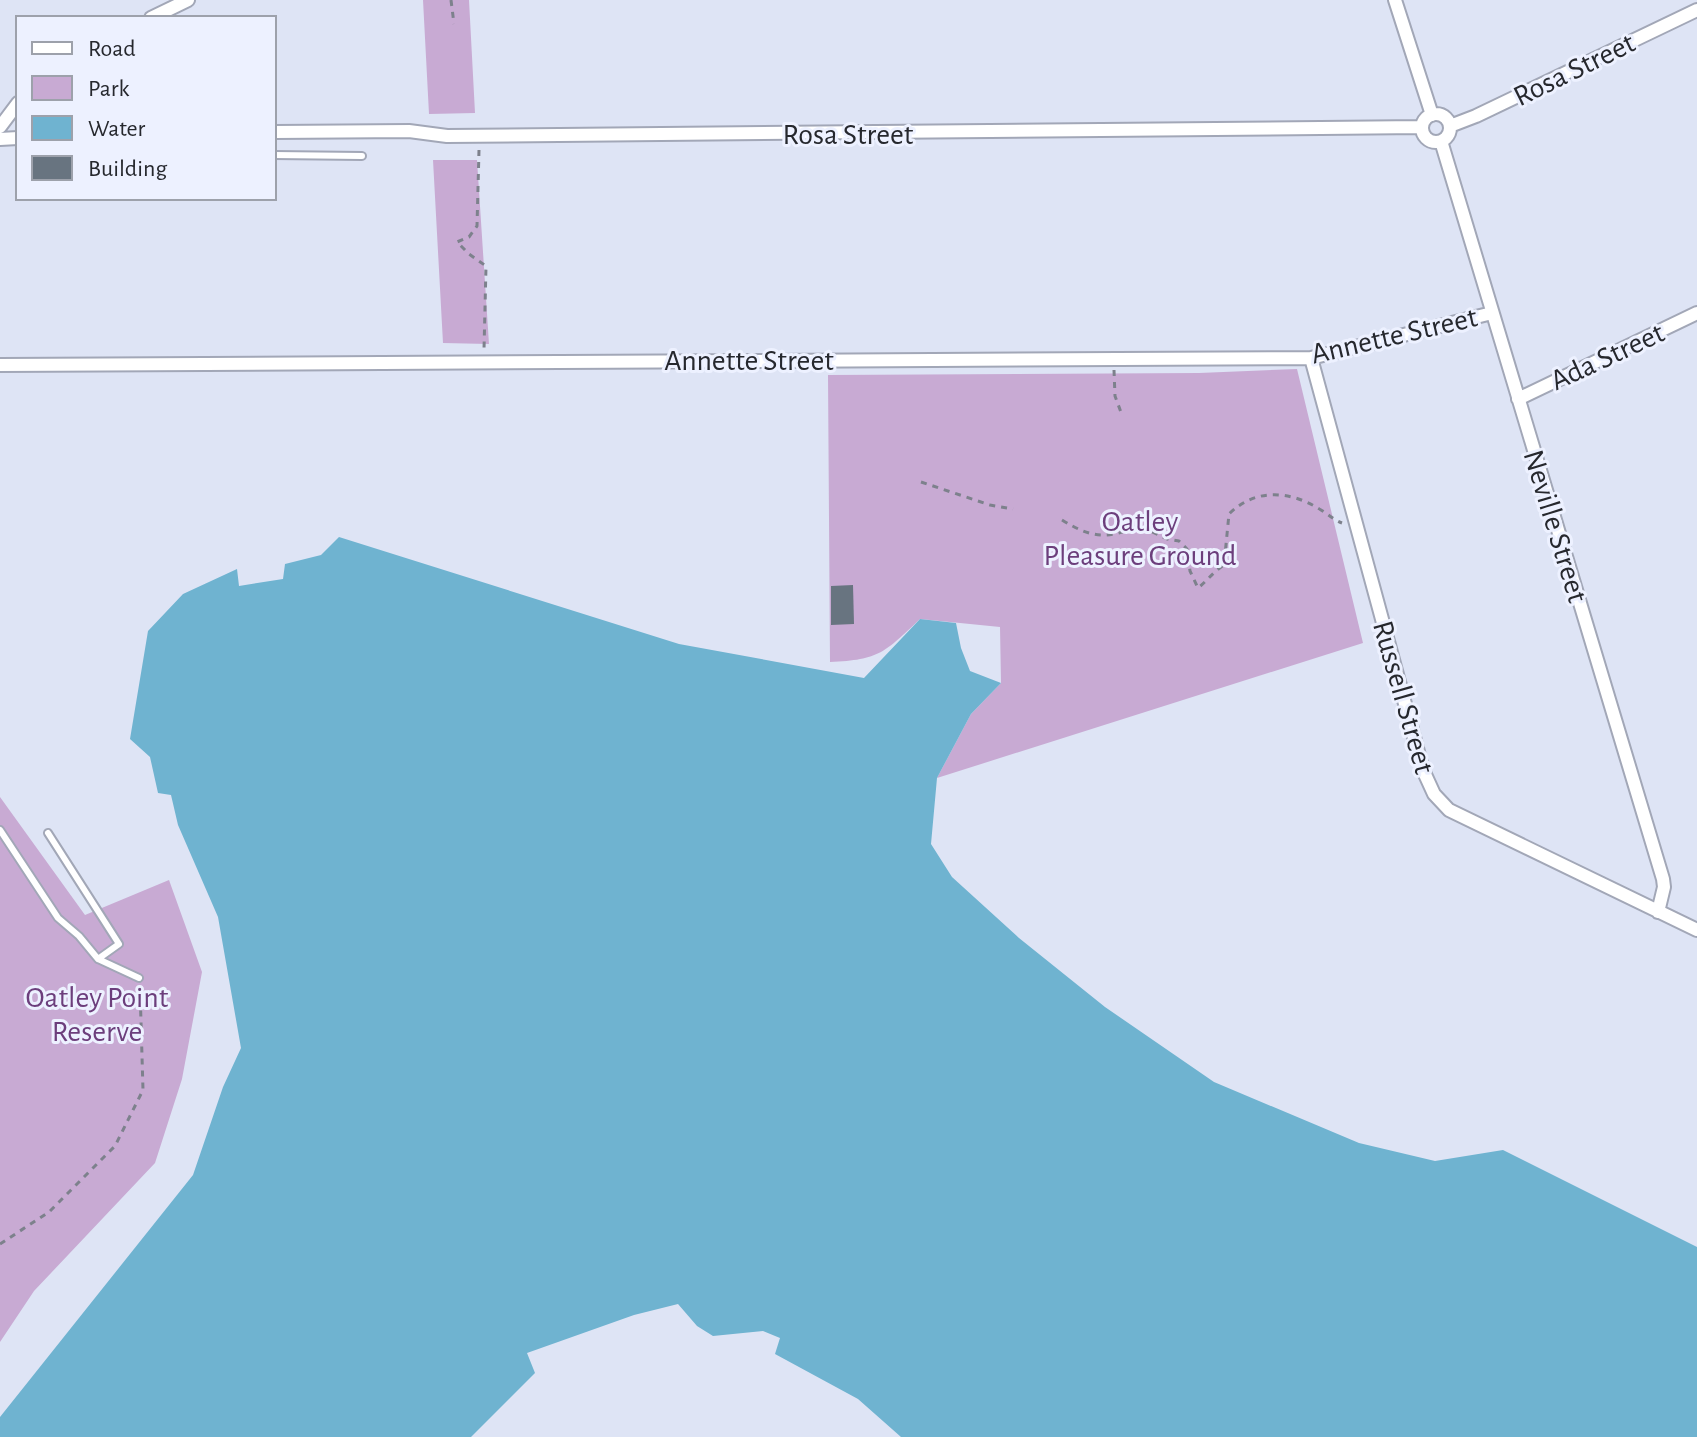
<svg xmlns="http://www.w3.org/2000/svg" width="1697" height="1437" font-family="'Alegreya Sans',sans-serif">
<rect width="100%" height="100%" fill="#dee4f5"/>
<path fill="#c8aad3" d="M423,0H469L475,113L429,114Z
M433,160H477L489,344L443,343Z
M1297,369L1363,643L937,778L971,714L1001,683L1000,627L920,619C885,652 880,660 830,662L828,375L1199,373Z
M0,797L85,915L169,880L202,972L182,1079L155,1163L34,1291L0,1342Z"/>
<path fill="#6fb3d0" d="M339,537L679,644L864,678L920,619L956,623L961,648L970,671L1001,683L971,714L937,778L931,844L952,877L1019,938L1105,1007L1214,1082L1359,1143L1435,1161L1503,1150L1697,1247V1437H901L858,1399L775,1354L780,1338L763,1331L713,1336L697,1326L678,1304L634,1315L527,1353L535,1373L471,1437H0V1417L193,1175L223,1087L241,1048L218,917L178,825L171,795L158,793L150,757L130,739L148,631L183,594L237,569L239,586L283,579L285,564L321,555Z"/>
<path fill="#687480" d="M853,585L854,624L831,625V586Z"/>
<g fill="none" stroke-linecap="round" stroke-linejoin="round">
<defs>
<path id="service" d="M274,155L362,156
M0,830L58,918L79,936L98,959L119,944L48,833
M98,959L139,978"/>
<path id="minor" d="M1395,0L1432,115
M151,18L188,0
M1422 128a14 14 0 1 1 28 0a14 14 0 1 1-28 0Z
M1450,126L1476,116L1697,10
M0,127L18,103
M274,132L409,131L447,136L1422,127
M0,139L18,138
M1441,141L1663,879L1664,887L1658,912
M1311,358L1423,770L1434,794L1449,810L1697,930
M0,365L1311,358L1492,313
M1518,399L1697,313"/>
</defs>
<use href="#service" stroke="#a2a7b7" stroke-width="10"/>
<use href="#minor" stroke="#a2a7b7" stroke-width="16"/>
<path stroke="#7d818c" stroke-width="3" stroke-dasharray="6 6" stroke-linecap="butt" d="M451,0L454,24
M479,150L477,226L469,237L457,242L469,254L486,266L484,350
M1114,370L1115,396L1122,415
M921,482L990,505L1013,509
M1062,520C1093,539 1107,539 1140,526L1167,539L1179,541L1187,549L1190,571L1198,588C1208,580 1213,572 1224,565L1229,514C1255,488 1290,490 1321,510C1329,515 1334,520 1342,523
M0,1244L49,1212L115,1146L143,1090L140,988"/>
<use href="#service" stroke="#fff" stroke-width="6"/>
<use href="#minor" stroke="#fff" stroke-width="12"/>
</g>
<g text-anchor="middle" stroke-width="6" stroke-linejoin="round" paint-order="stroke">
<g font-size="30" fill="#26282e" stroke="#edf1ff">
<text transform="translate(1574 69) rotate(-26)" y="10">Rosa Street</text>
<text x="848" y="144">Rosa Street</text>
<text transform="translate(1394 335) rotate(-13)" y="10">Annette Street</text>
<text transform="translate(1607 356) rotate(-25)" y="10">Ada Street</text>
<text x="749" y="370">Annette Street</text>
<text transform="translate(1556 526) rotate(73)" y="10">Neville Street</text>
<text transform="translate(1404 697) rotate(74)" y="10">Russell Street</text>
</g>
<g font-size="30" fill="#6c3e7c" stroke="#edf1ff">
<text x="1140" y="531">Oatley<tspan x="1140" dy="34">Pleasure Ground</tspan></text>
<text x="97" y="1007">Oatley Point<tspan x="97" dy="34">Reserve</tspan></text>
</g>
</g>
<rect x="16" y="16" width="260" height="184" fill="#edf1ff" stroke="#9da1ab" stroke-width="2"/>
<rect x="32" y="42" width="40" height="12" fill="#ffffff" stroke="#9da1ab" stroke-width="2"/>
<text x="88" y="56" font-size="24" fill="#26282e">Road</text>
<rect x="32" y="76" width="40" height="24" fill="#c8aad3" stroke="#9da1ab" stroke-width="2"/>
<text x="88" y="96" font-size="24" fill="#26282e">Park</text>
<rect x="32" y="116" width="40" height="24" fill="#6fb3d0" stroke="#9da1ab" stroke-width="2"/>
<text x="88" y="136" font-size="24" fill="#26282e">Water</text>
<rect x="32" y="156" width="40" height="24" fill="#687480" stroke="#9da1ab" stroke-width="2"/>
<text x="88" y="176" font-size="24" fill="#26282e">Building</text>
</svg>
